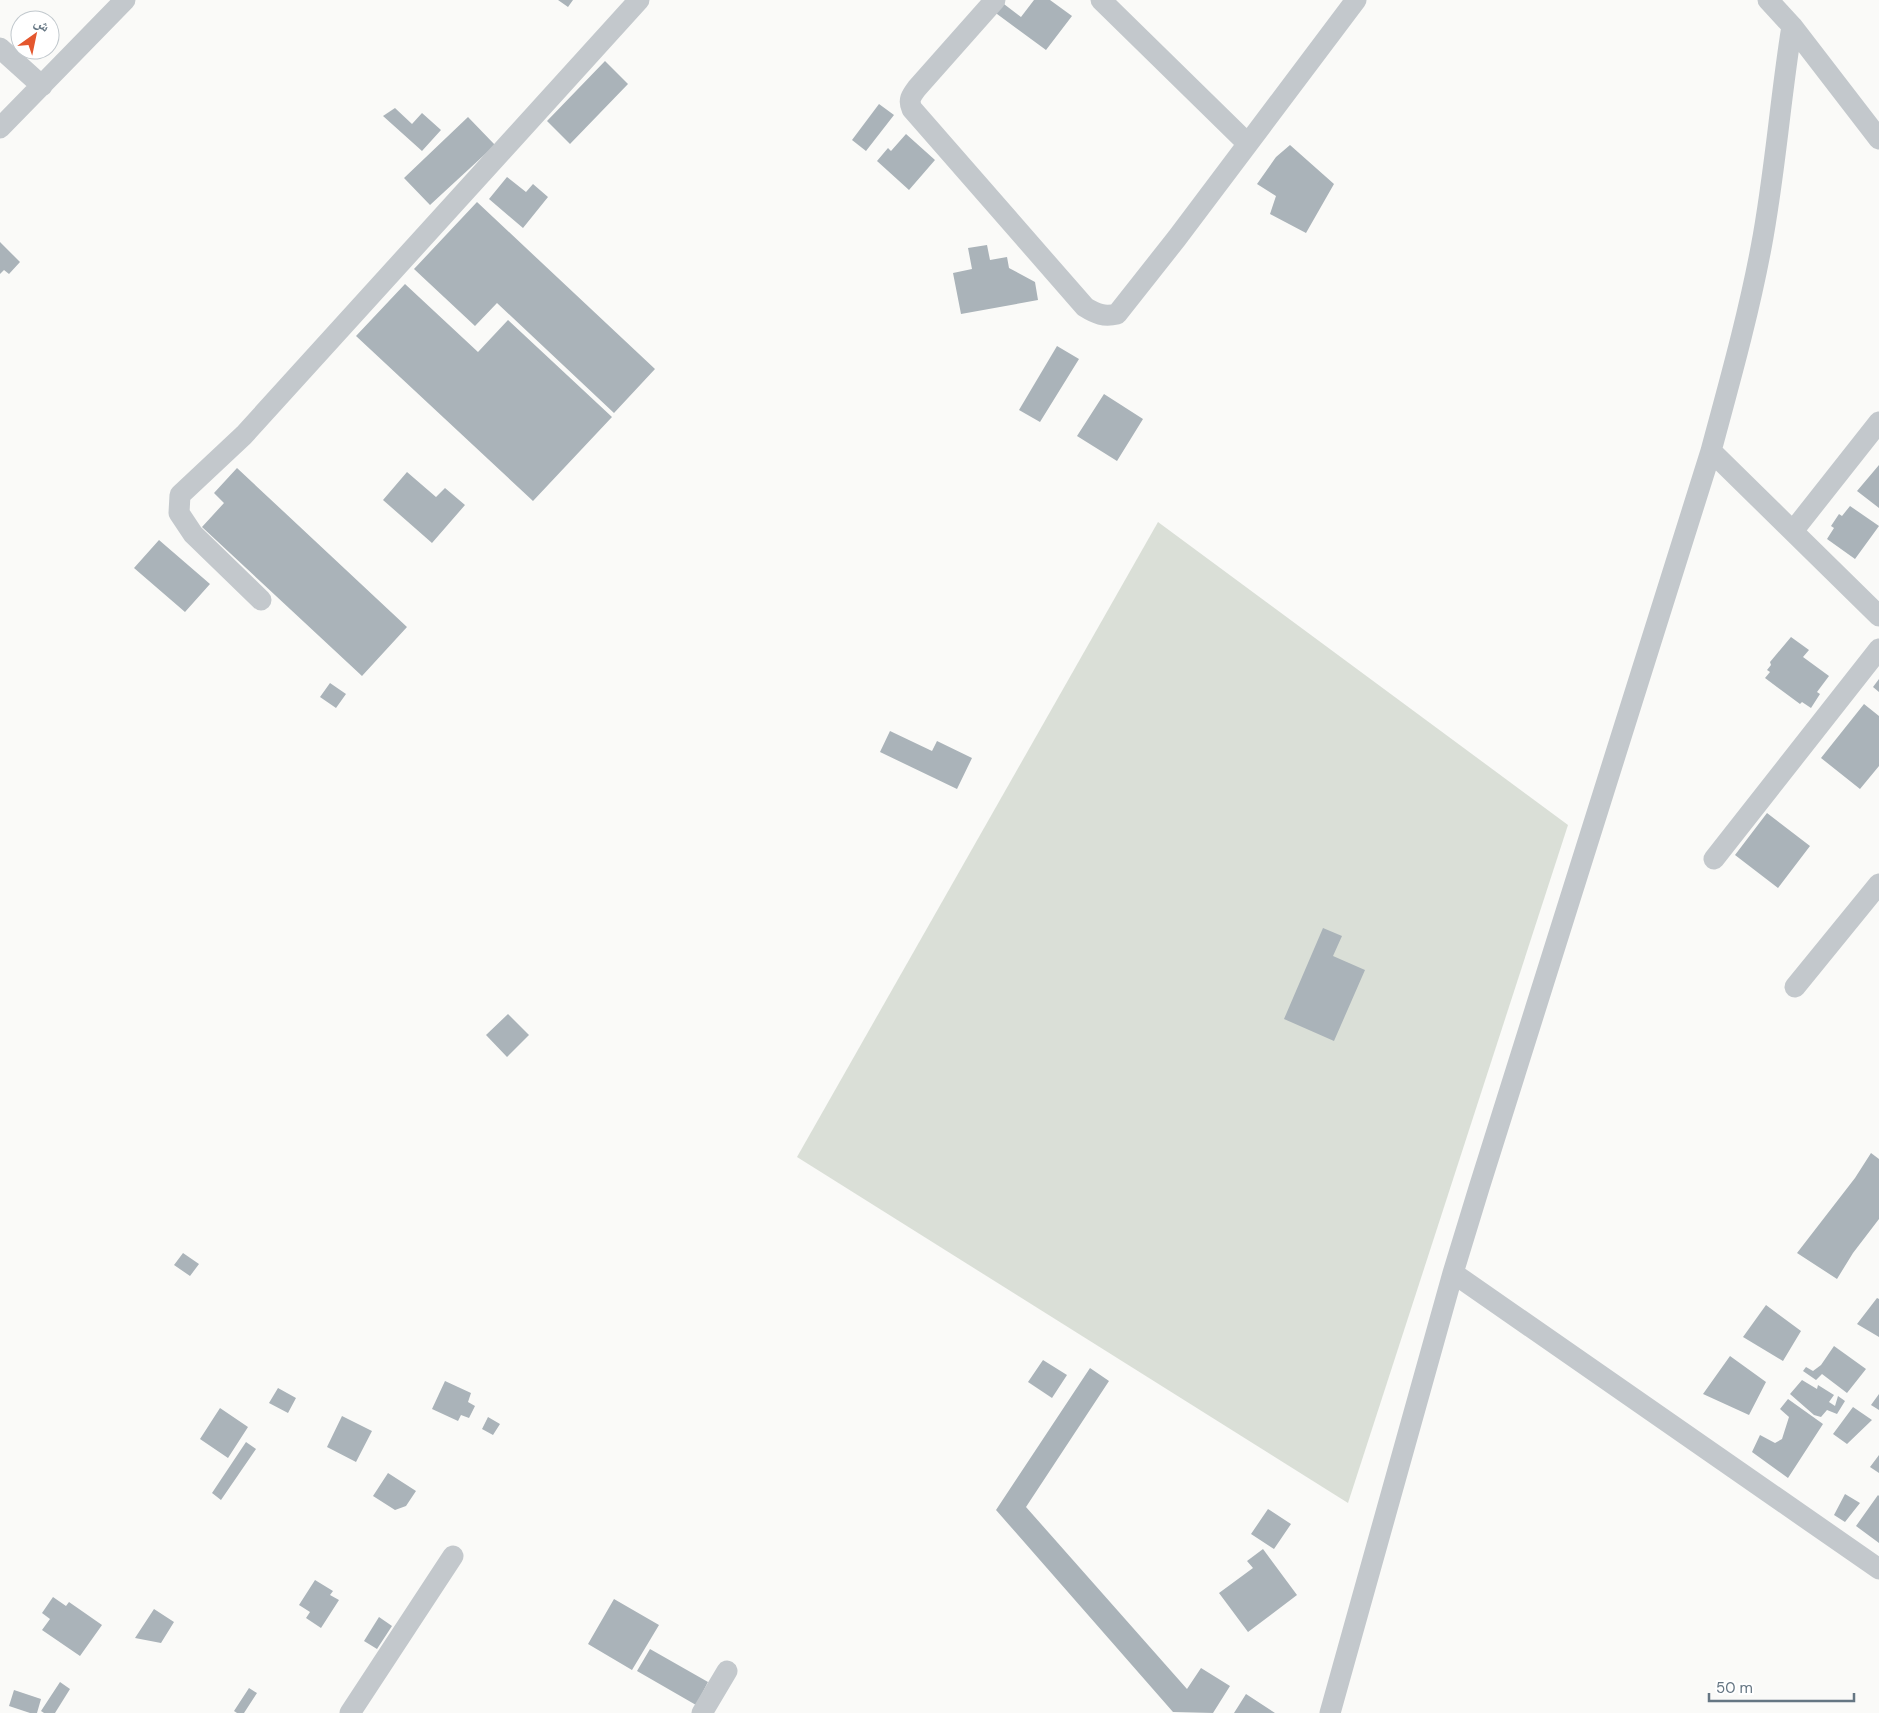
<svg xmlns="http://www.w3.org/2000/svg" width="1879" height="1713" font-family="'DM Sans','Noto Naskh Arabic',sans-serif">
<rect width="100%" height="100%" fill="#fafaf8"/>
<path fill="#dadfd7" d="M1158,522L1568,825L1348,1503L797,1157Z"/>
<path fill="#aab3b9" d="M558,0H573L568,7Z
M1034,0H1050L1072,16L1046,50L993,11L1000,1L1021,17Z
M605,61L628,84L570,144L547,121Z
M879,104L894,115L866,151L852,140Z
M395,108L412,124L422,113L441,130L422,151L383,116Z
M468,117L495,145L430,205L404,178Z
M906,134L935,160L909,190L877,161L888,148L891,151Z
M1290,145L1334,184L1306,233L1270,214L1276,196L1257,184L1276,157Z
M507,177L526,192L533,184L548,197L523,228L489,199Z
M477,202L655,369L614,413L497,303L475,326L414,269Z
M0,242L20,262L9,274L4,270L0,274Z
M987,245L990,260L1007,257L1009,268L1035,282L1038,300L961,314L953,273L972,269L968,248Z
M405,284L478,352L508,320L612,417L533,501L356,336Z
M1057,346L1079,359L1040,422L1019,410Z
M1104,394L1143,419L1117,461L1077,436Z
M1879,465V508L1857,491Z
M237,468L407,627L362,676L202,527L224,503L214,493Z
M407,472L436,497L445,488L465,505L432,543L383,500Z
M1850,506L1879,526L1855,559L1827,539L1834,528L1831,526L1839,514L1842,516Z
M159,540L210,584L185,612L134,568Z
M1791,637L1809,650L1803,657L1829,676L1817,692L1820,694L1811,708L1802,702L1800,704L1765,678L1770,672L1767,670L1771,665L1770,662Z
M1879,679V692L1873,687Z
M330,683L346,694L336,708L320,697Z
M1864,704L1879,716V766L1860,789L1821,758Z
M890,731L932,751L937,741L972,758L957,789L880,752Z
M1767,813L1810,846L1778,888L1735,855Z
M1323,928L1342,936L1333,956L1365,970L1334,1041L1284,1019Z
M508,1014L529,1035L507,1057L486,1035Z
M1871,1153L1879,1159V1219L1853,1253L1837,1279L1797,1253L1855,1178Z
M183,1253L199,1264L190,1276L174,1265Z
M1877,1298L1879,1299V1337L1857,1324Z
M1766,1305L1801,1331L1783,1361L1743,1337Z
M1834,1346L1866,1369L1847,1393L1822,1374L1816,1380L1803,1371L1806,1367L1813,1371L1821,1365Z
M1730,1356L1766,1382L1749,1415L1703,1394Z
M1043,1360L1067,1375L1052,1398L1028,1382Z
M1090,1368L1109,1381L1026,1507L1187,1689L1201,1668L1230,1686L1213,1713L1173,1712L996,1510Z
M1802,1380L1817,1389L1818,1385L1834,1395L1829,1402L1835,1406L1838,1396L1845,1401L1837,1414L1827,1410L1821,1417L1814,1415L1790,1394Z
M445,1381L471,1393L468,1402L475,1406L469,1418L461,1415L458,1421L432,1409Z
M278,1388L296,1398L288,1413L269,1403Z
M1879,1394V1410L1871,1405Z
M1788,1399L1823,1424L1788,1478L1752,1452L1760,1435L1775,1443L1782,1439L1789,1417L1780,1409Z
M1853,1407L1872,1420L1847,1444L1833,1434Z
M220,1408L248,1427L228,1458L200,1439Z
M342,1416L372,1431L356,1462L327,1447Z
M488,1417L500,1424L493,1435L482,1429Z
M246,1442L256,1449L221,1500L212,1493Z
M1879,1455V1473L1870,1467Z
M388,1473L416,1491L406,1506L395,1510L373,1496Z
M1845,1494L1860,1503L1845,1522L1834,1515Z
M1878,1495L1879,1496V1543L1856,1526Z
M1268,1509L1291,1524L1274,1549L1251,1534Z
M1263,1549L1297,1595L1248,1632L1219,1593L1253,1568L1247,1561Z
M315,1580L333,1591L330,1595L339,1600L321,1628L306,1618L310,1612L299,1605Z
M53,1597L66,1606L69,1602L102,1625L80,1656L42,1630L50,1619L42,1613Z
M614,1599L659,1625L632,1670L588,1644Z
M154,1609L174,1622L161,1643L135,1638Z
M379,1617L392,1626L377,1649L364,1641Z
M650,1649L708,1682L696,1705L637,1671Z
M60,1682L70,1689L55,1713H44L41,1711Z
M249,1688L257,1693L244,1713H237L234,1711Z
M14,1690L41,1699L37,1713H30L9,1706Z
M1246,1694L1275,1713H1234Z"/>
<g fill="none" stroke-linecap="round" stroke-linejoin="round">
<path stroke="#c3c8cc" stroke-width="21" d="M995,0L917,88C911,96 908,100 912,109L1085,307C1096,314 1104,317 1117,314L1177,238L1356,0
M1101,0L1248,144
M1792,26L1879,139
M0,48L42,86
M0,128L125,0
M1711,451L1879,616
M1793,531L1879,422
M261,600L193,534L179,513L180,495L244,435L639,0
M1714,859L1879,649
M1795,987L1879,884
M1453,1273L1879,1569
M350,1713L453,1556
M702,1713L727,1671
M1330,1713L1453,1273L1479,1188L1711,451C1729,384 1748,317 1761,248C1775,175 1780,100 1792,26L1768,0"/>
</g>
<g transform="translate(35 35) rotate(33)"><circle r="24" fill="#ffffff" stroke="#c1c8cd"/>
<path d="M0-4L9 19L0 12L-9 19Z" fill="#e4572e"/>
<text y="-8" font-size="14" font-weight="bold" text-anchor="middle" fill="#657683">ش</text>
</g>
<path d="M1709 1693v8h145v-8" fill="none" stroke="#657683" stroke-width="2.5"/>
<text x="1716" y="1693" font-size="15" fill="#657683" stroke="#ffffff" stroke-width="4" paint-order="stroke">50 m</text>
</svg>
